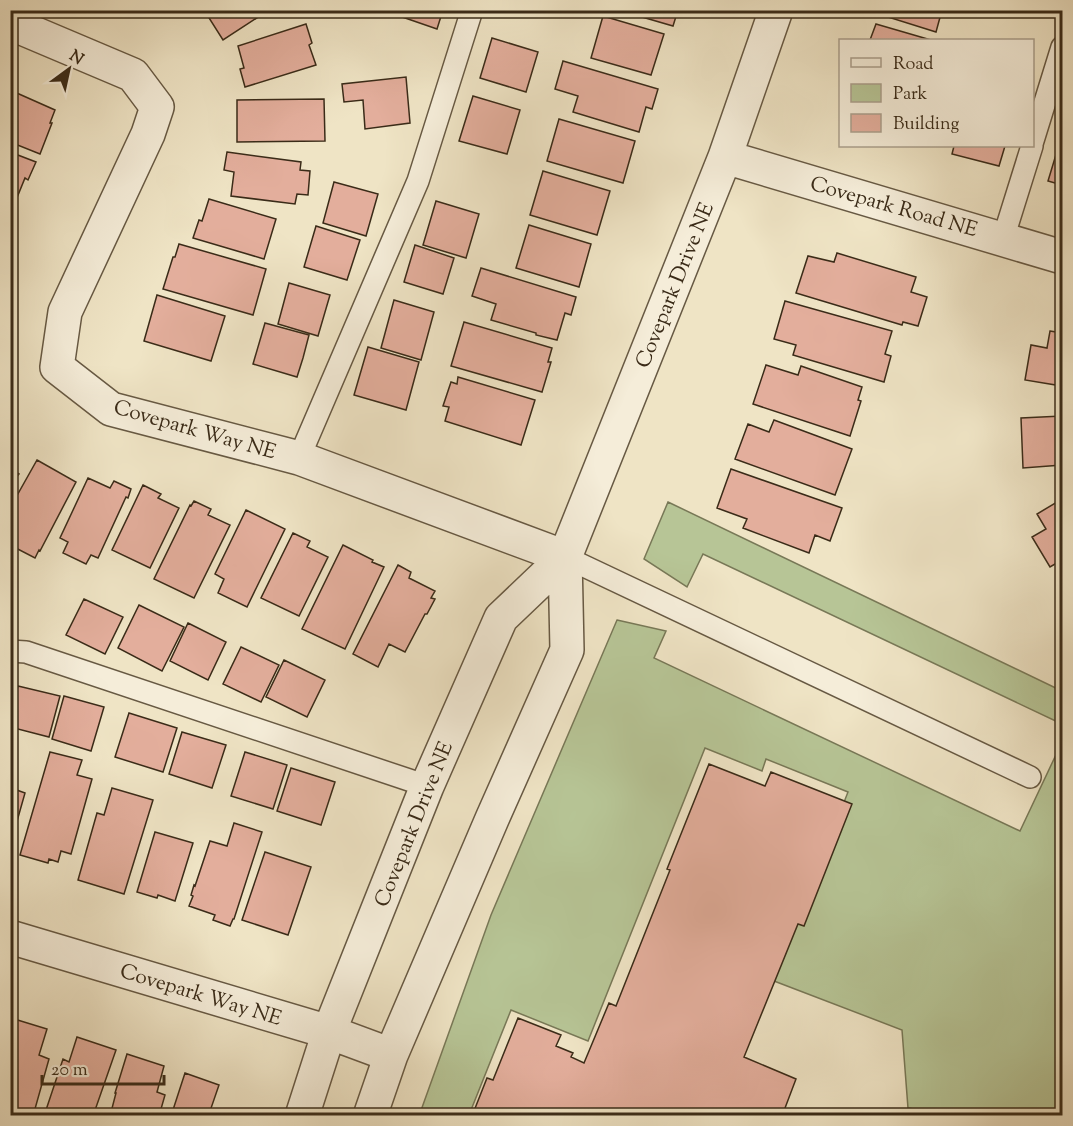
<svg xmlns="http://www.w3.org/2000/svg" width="1073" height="1126" font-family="'Sorts Mill Goudy',serif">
<rect width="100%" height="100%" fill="#efe4c5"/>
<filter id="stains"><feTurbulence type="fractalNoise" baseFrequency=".00333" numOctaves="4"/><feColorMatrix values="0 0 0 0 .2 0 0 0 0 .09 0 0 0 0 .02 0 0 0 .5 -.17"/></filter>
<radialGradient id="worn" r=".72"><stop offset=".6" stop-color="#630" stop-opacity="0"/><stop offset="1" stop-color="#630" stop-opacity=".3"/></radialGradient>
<path fill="#b7c596" stroke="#787857" stroke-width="1.5" d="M668,502L1062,691V724L703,554L687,587L644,559Z
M617,620L666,631L654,658L1020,831L1062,742V1115H946L908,1108L902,1030L774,981L848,792L766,759L762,771L705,748L588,1041L511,1010L469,1115L419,1116L491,915Z"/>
<path fill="#e3ae9c" stroke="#3a2b18" stroke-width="1.5" d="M204,10H269L223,40Z
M382,10H443L437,29Z
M618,10H678L673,26Z
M872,10H942L936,32L872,12Z
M603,16L664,34L651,75L591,58Z
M306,24L312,43L309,45L316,65L245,87L240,69L244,68L238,46Z
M876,24L931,40H870Z
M492,38L538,52L526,92L480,78Z
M563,61L658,89L652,109L646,107L639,132L573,112L578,96L555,89Z
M406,77L410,123L365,129L363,100L344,102L342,84Z
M10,90L55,110L50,123H52L40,154L10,142Z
M473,96L520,110L507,154L459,141Z
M324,99L325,141L237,142V100Z
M559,119L635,141L623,183L547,161Z
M1061,138H1062V185L1048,181Z
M954,146H1005L999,166L952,154Z
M10,152L36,162L28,180L25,178L16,200L10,198Z
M227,152L301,162L300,170L310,171L308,195L297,194L295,204L231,196L234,172L224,170Z
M543,171L610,191L597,235L530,215Z
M334,182L378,194L366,236L323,223Z
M209,199L276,219L264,259L193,238L199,220L202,221Z
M436,201L479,214L466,258L423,245Z
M529,225L591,244L579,287L516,268Z
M316,226L360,240L347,280L304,267Z
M179,244L266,269L253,315L163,289L173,257H175Z
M415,245L454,258L443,294L404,282Z
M837,253L916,277L911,292L927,297L918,326L903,322L902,325L796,293L808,256L834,262Z
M481,268L576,297L571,315L565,313L557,340L536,335V333L491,320L496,304L472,296Z
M289,283L330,295L318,336L278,324Z
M157,295L225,316L211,361L144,341Z
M394,300L434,312L421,360L381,348Z
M785,301L892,331L885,354L891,356L884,382L793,355L796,345L774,339Z
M464,322L552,348L548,362H551L542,392L451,366Z
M265,323L309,335L303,358L297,377L253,364Z
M1050,331L1062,333V386L1025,380L1031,345L1047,348Z
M368,347L419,362L406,410L354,395Z
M766,365L798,375L801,366L862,387L858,400L861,401L850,436L753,404Z
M458,377L535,400L521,445L445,421L449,407L443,406L451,382L457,384Z
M1062,416V465L1023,468L1021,418Z
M774,420L852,449L835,495L735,459L748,424L769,432Z
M37,460L76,482L40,551L39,550L35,558L10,545V534L13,529L10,528V508Z
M10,468L19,474L10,485Z
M731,469L842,508L830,541L815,535L809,553L743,528L747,519L717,508Z
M88,478L110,488L114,481L131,489L128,498L126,497L98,558L91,555L86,564L63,553L68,542L60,538Z
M143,485L161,494L158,498L179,508L150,568L112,550Z
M1062,499V560L1050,567L1032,537L1046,529L1037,514Z
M194,501L211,509L208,515L230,525L194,598L154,579L190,505L191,506Z
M246,510L285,529L247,607L218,593L224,579L215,574Z
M293,533L310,541L307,547L328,557L299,616L261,598Z
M343,545L373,560L372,562L384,567L345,649L302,629Z
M398,565L411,572L409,578L435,591L431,598L435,599L427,614H425L405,652L389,644L378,667L353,654Z
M84,599L123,617L105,654L66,635Z
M139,605L184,627L162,671L118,648Z
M188,623L226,642L208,680L170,661Z
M241,647L279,665L261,702L223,684Z
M284,660L325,680L307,717L266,697Z
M18,686L60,696L49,737L10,727V715Z
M64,696L104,707L91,751L52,739Z
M129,713L177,728L163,772L115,757Z
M182,732L226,745L212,788L169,774Z
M50,752L82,760L77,775L92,779L71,854L61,851L58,862L49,859L48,863L20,855Z
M245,752L287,765L273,809L231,796Z
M709,764L765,786L771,772L852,804L804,926L798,924L744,1057L796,1079L782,1116H472L487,1078L493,1080L518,1018L561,1035L556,1046L573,1053L571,1057L584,1063L609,1003L616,1006L670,870L667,869Z
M291,768L335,782L321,825L277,811Z
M10,774L17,776L14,789L25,793L10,846Z
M112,788L153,800L124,894L78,880L97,813L104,815Z
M234,823L262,832L234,919H233L230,926L213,920L215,915L189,906L193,896L191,895L194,885L195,886L210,841L227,846Z
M155,832L193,843L175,901L158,895L157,898L137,892Z
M265,852L311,867L288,935L242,920Z
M11,1018L47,1029L39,1055L49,1059L33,1116H21L10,1112Z
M77,1037L116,1050L93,1116H44L63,1059L69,1062Z
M127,1054L164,1066L157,1092L165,1095L159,1116H110L116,1093H115Z
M185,1073L219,1085L209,1114L213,1116H171Z"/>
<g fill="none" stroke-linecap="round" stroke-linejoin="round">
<defs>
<path id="service" d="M1032,144L1062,47
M1003,239L1032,146
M299,458L418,181L472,10
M565,557L1030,777
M10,651L26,652L427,786"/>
<path id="minor" d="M10,23L133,75L157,107L148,134L65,312L57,367L111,409L299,458L565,557
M725,157L1062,257
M10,937L329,1032L391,1055
M302,1116L329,1032L427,786L501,618L565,557
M370,1116L391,1055L492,819L567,650L565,557L725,157L776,10"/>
</defs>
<use href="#service" stroke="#675943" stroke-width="24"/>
<use href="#minor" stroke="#675943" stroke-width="36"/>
<use href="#service" stroke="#f5edd9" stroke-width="21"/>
<use href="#minor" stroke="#f5edd9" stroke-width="33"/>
</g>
<g text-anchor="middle" stroke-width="6" stroke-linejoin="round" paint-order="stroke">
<g font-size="21" fill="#3a2b18" stroke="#f5edd9">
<text transform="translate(894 206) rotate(16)" y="7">Covepark Road NE</text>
<text transform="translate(674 285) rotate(-68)" y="7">Covepark Drive NE</text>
<text transform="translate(195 429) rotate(16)" y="7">Covepark Way NE</text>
<text transform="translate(413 824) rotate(-68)" y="7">Covepark Drive NE</text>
<text transform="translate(201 994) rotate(17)" y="7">Covepark Way NE</text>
</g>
</g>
<rect width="1073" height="1126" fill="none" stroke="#efe4c5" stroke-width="36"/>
<rect x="12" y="12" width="1049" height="1102" fill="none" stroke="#3a2b18" stroke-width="3"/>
<rect x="18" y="18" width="1037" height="1090" fill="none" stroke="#3a2b18" stroke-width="1.5"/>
<rect x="839" y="39" width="195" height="108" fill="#f5edd9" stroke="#aa9f8c" stroke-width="1.5"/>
<rect x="851" y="58" width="30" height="9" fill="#f5edd9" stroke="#aa9f8c" stroke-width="1.5"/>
<text x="893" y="69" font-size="18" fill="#3a2b18">Road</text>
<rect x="851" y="84" width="30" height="18" fill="#b7c596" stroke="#aa9f8c" stroke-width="1.5"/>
<text x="893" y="99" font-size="18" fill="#3a2b18">Park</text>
<rect x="851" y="114" width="30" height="18" fill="#e3ae9c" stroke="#aa9f8c" stroke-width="1.5"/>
<text x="893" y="129" font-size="18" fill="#3a2b18">Building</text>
<g transform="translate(69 69) rotate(33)" stroke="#f5edd9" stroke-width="4.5" paint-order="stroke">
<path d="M0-4.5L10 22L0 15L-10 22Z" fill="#3a2b18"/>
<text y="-9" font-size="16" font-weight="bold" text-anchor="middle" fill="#3a2b18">N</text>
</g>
<path d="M42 1075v9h122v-9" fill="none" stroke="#3a2b18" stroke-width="3"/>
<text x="51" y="1075" font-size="18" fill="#3a2b18" stroke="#f5edd9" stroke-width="4.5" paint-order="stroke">20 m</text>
<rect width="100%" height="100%" filter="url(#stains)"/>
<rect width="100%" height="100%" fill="url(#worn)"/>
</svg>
